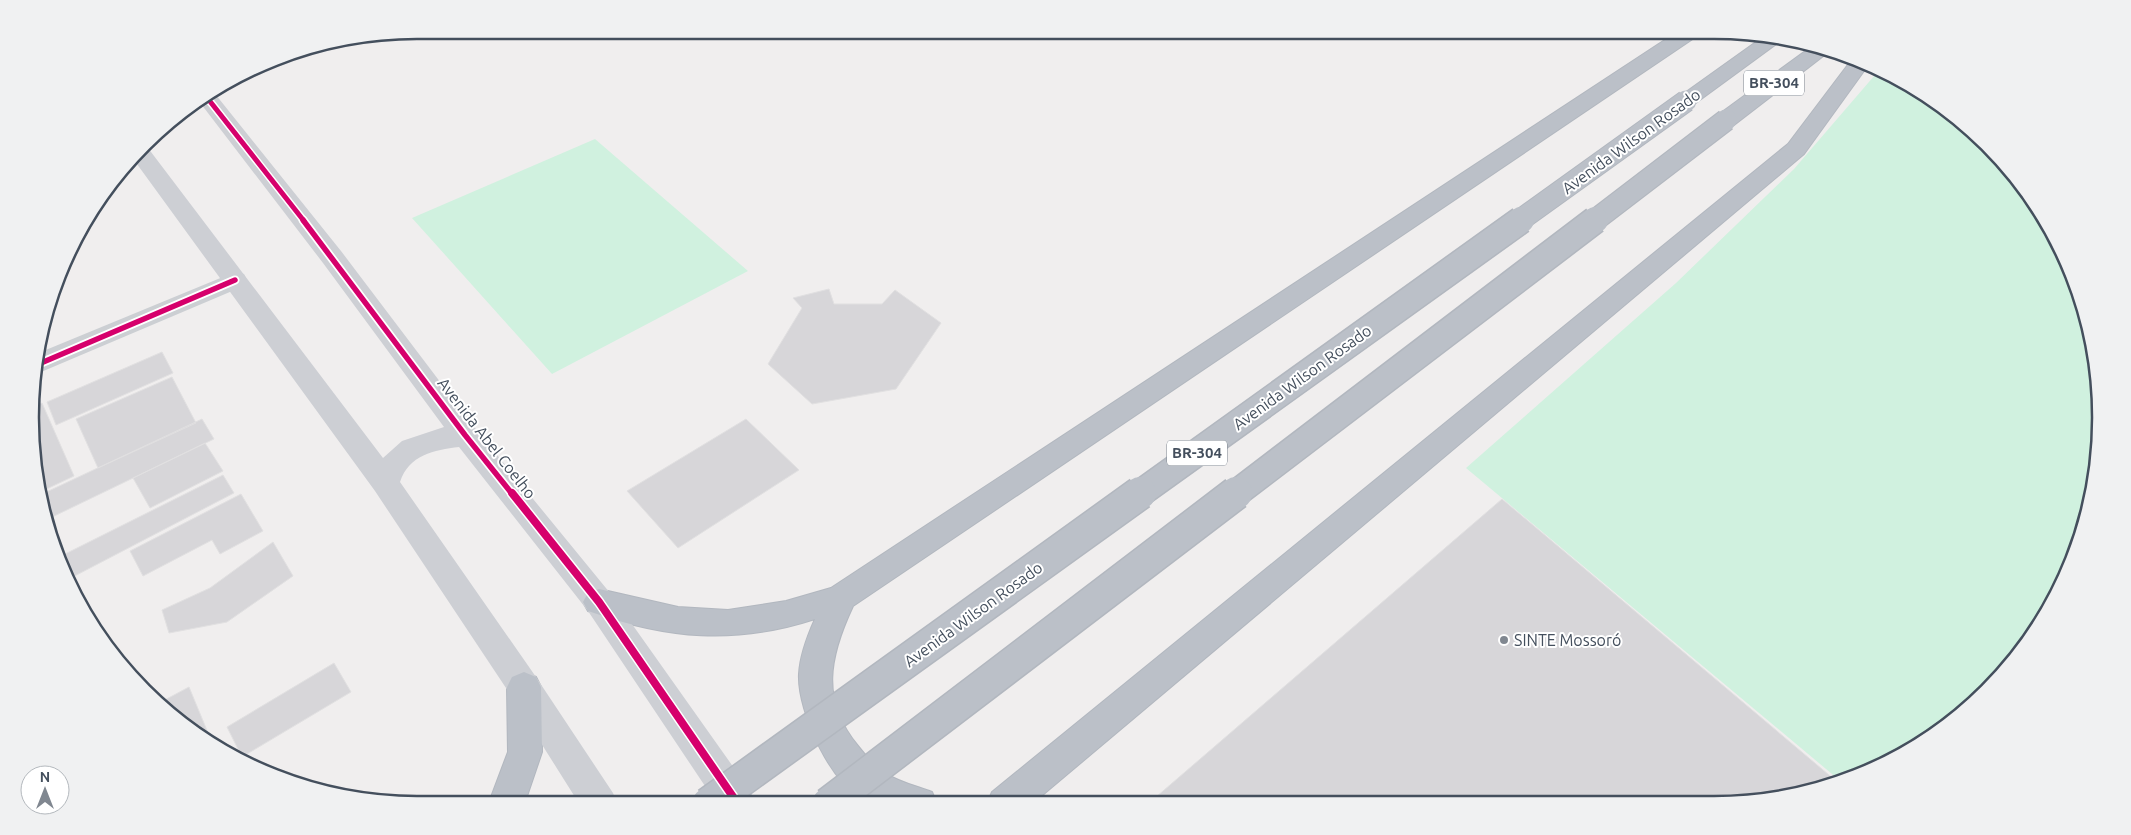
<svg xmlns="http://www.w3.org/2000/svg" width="2131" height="835" font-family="Ubuntu,sans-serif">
<rect width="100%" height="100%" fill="#f0eeee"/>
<path fill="#d0f1df" d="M1881,68L1950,110L2005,162L2049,224L2081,293L2098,367L2100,443L2088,518L2049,612L1969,709L1885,765L1838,779L1466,468L1676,283L1794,169Z
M595,139L748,271L552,374L412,218Z"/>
<path fill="#d7d6d9" stroke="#e1e0e1" d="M829,289L834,304H882L895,290L941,323L896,389L812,404L768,364L802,308L793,298Z
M162,352L173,373L56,425L47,402Z
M172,377L196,423L98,468L76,419Z
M42,403L74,476L38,493L35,406Z
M202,419L214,439L46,520L38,496Z
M746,419L799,470L678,548L627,491Z
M205,443L223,471L150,508L133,478Z
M223,475L234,493L67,580L57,558Z
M241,494L263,531L220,554L212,540L143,576L130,551Z
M1502,499L1835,780L1764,802L1149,803Z
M273,542L293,576L227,622L169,633L162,610L210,588Z
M334,663L351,692L242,757L227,727Z
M189,687L213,745L182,725L161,702Z"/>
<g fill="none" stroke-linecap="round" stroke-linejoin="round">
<defs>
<path id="highway" d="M1680,30H1703L1700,34L853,606C829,657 820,700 858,746C866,756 874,766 885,773C899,782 916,786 932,792L937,804C922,804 884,807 872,804C833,792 797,711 799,674C800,655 807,637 815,619C735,645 667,639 588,611L583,602L588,593L599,589L678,607L728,610L786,601L831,588Z
M1763,37L1783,39L1693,105L1686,107L1679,105L1676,101L1679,97Z
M1815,44L1831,50L1734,125L1726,126L1718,125L1715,120L1718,115Z
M1853,58L1869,64L1804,154L1033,803L987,804L992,792L1788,144Z
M524,672L536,677L541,687L542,752L524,805H488L508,752L507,687L512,677Z"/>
</defs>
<use href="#highway" stroke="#b2b7bf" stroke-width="2"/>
<path fill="#cccfd3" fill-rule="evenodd" d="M235,272L244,274L247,280L244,286L34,375L36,354Z"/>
<path fill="#cdcfd4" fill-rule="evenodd" d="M212,90L341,251L475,428L610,593L751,792L756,804H717L588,611L459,447C434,450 409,455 400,482L536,677L613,793L618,805H580L512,697L375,491L134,160L145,148H148L383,458L402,441L444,427L323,263L198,100Z"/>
<use href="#highway" fill="#bbc0c8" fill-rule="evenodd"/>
<defs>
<path id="highway-bridge-far2" d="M1519,221L1686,101
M1594,221L1726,120"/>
<path id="highway-bridge-far1" d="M1138,495L1521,220
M1234,495L1595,220"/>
<path id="highway-bridge" d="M708,804L1140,493
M828,804L1236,493"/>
</defs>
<use href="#highway-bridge-far2" stroke="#b2b7bf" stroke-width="23" stroke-linecap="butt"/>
<use href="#highway-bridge-far1" stroke="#b2b7bf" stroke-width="29" stroke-linecap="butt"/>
<use href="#highway-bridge" stroke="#b2b7bf" stroke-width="35" stroke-linecap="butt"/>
<use href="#highway-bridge-far2" stroke="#bbc0c8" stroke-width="21"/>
<use href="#highway-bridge-far1" stroke="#bbc0c8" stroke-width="26"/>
<use href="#highway-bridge" stroke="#bbc0c8" stroke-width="32"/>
<defs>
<path id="cycleway-far2" d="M205,95L304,221"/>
<path id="cycleway-far1" d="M303,220L465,435L513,495
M34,366L235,280"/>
<path id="cycleway" d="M512,493L599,602L738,804"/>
</defs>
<use href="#cycleway-far2" stroke="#fff" stroke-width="8"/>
<use href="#cycleway-far1" stroke="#fff" stroke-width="9"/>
<use href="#cycleway" stroke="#fff" stroke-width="11"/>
<use href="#cycleway-far2" stroke="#d6006c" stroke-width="5"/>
<use href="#cycleway-far1" stroke="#d6006c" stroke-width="5.5"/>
<use href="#cycleway" stroke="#d6006c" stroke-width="8"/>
</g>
<circle fill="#808790" stroke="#fff" stroke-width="2" cx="1504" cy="640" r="5"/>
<g text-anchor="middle" stroke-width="4" stroke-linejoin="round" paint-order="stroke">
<g fill="#fff" stroke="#7c848e" stroke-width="1">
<rect x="1744" y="70.5" width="60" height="25" rx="4"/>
<rect x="1167" y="440.5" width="60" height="25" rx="4"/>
</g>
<g font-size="15" font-weight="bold" fill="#444f5d">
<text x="1774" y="88">BR-304</text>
<text x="1197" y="458">BR-304</text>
</g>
<g font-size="16" fill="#444f5d" stroke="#fff">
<text transform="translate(1631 141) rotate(-36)" y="6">Avenida Wilson Rosado</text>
<text transform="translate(1302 377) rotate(-36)" y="6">Avenida Wilson Rosado</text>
<text transform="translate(487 438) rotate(52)" y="6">Avenida Abel Coelho</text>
<text transform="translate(973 614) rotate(-36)" y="6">Avenida Wilson Rosado</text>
</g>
<g font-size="16" fill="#444f5d" stroke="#fff" text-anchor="start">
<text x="1514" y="646">SINTE Mossoró</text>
</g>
</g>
<path d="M0 0H2131V835H0ZM417 39H1714A378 378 0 0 1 2092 417V418A378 378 0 0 1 1714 796H417A378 378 0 0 1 39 418V417A378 378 0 0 1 417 39Z" fill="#f0f1f2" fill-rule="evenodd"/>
<path fill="none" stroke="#444f5d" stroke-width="2.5" d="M417 39H1714A378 378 0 0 1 2092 417V418A378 378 0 0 1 1714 796H417A378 378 0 0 1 39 418V417A378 378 0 0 1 417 39Z"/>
<g transform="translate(45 790)"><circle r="24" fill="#ffffff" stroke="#b4b9be"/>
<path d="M0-4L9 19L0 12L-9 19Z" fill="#808790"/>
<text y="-8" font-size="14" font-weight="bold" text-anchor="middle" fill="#444f5d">N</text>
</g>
</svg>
